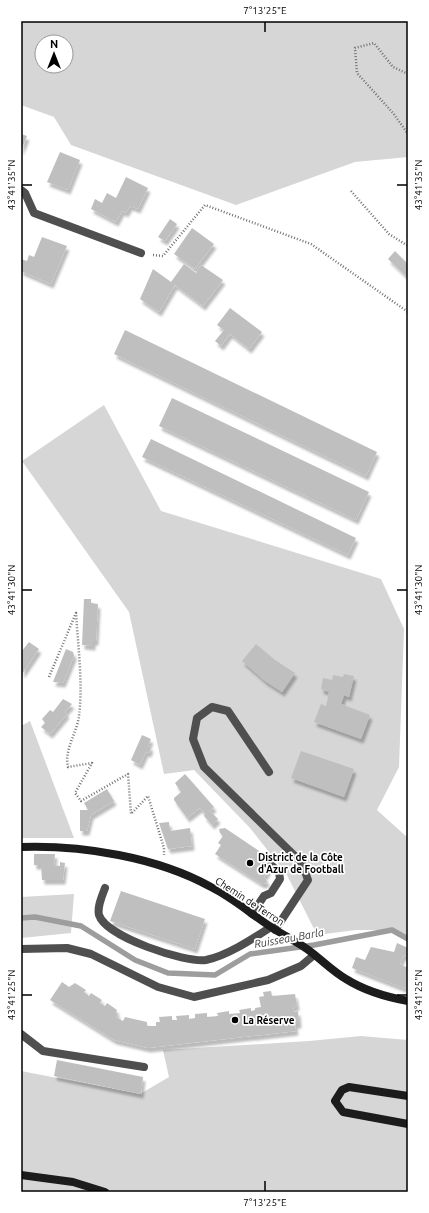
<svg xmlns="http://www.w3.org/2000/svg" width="429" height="1213" font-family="Ubuntu,sans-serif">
<defs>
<filter id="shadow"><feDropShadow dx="2.5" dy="4.5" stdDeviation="1" flood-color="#0004"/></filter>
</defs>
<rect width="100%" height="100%" fill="#fff"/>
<path fill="#d6d6d6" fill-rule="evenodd" d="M21,21H408V157L355,162L236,205L71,145L54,117L21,105ZM42,42H66V66H42Z
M104,405L161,511L381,579L404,629L399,767L377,810L408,838V939L392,930H356L317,935L287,875L250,828L194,770L164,774L129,612L22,461Z
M30,721L74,838H21V726Z
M74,894L71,933L21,938V897Z
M361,1036L408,1040V1192H21V1071L140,1094L169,1077L163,1050L309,1041Z"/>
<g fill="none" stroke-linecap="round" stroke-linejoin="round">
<path stroke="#9d9d9d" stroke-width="5.5" d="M21,918L35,917L81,926L135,960L168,973L215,975L250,954L314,945L392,930L408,939"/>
</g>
<path fill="#bfbfbf" filter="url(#shadow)" d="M21,134L27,136L21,151Z
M60,152L80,160L68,190L47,182Z
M126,177L148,188L138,209L130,206L126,213L122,211L116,222L91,209L95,199L102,203L107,193L116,198Z
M170,219L177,224L165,241L158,237Z
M192,228L214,244L195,269L174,254Z
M42,237L67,246L51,284L21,271V259L27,261L29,255L34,257Z
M395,251L408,264V278L388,259Z
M184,264L196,273L201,265L223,280L203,306L175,285L159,312L140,299L153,269L171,282Z
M230,308L262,332L249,349L230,334L221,346L215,341L224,330L217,325Z
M125,330L377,452L366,476L114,354Z
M172,398L369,492L356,520L159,426Z
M151,439L356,538L348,555L142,457Z
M84,599H91V603L98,604L96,641H93V646L82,645Z
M29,642L39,649L22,674L21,652Z
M256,644L275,660L295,673L282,692L265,681L242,661Z
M66,649L73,652L74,656L63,683L53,682Z
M344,674L354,676L349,697L344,695L341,704L370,715L361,739L314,722L321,704L326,706L329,692L321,689L323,678L332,680L333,675L343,677Z
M63,699L72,704L65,712L67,714L50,734L41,727L45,723L42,719L50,710L53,712Z
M142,735L151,739L148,746L151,747L149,753L146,752L140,765L131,760Z
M301,751L354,769L344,797L291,778Z
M185,774L214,807L210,811L218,819L212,825L204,816L205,814L200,808L187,818L174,800V798L181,792L175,783Z
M107,789L114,801L91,815L87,831H80V810H88L84,803Z
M169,822L170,831L190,828L192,846L168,849L159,823Z
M225,828L274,861L264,877L266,879L267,883L262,884L215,854L221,845L218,843L223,836L220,833L219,829Z
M34,854H55L54,865L60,866V862L65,863L63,880H42L41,865H34Z
M121,891L205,919L195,949L110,921Z
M397,943L408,948L405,957L403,956L400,964L408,968L406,989L352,968L356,957L365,960L371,947L394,952Z
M62,982L69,987L75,983L86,990L84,992L89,996L91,993L102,1000L100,1003L105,1006L107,1003L117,1010L116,1012L118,1014L116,1017L123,1021L125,1017L147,1022V1026H156V1022H160L159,1017L172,1016V1020H177L176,1016L189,1015V1019L195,1018V1014L207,1013V1017L218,1016L217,1013L229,1011V1014L240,1013L239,1010L251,1008V1011L255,1010V1008L261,1007L259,997L264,996L263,992L271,991L272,996L295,994L297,1006L293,1007L294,1012L298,1011L299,1024H295L296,1031L148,1048L114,1040L50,1000Z
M57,1060L143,1077L141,1094L54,1076Z"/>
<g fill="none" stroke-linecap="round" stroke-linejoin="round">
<path stroke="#717171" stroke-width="2.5" stroke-dasharray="1 2" stroke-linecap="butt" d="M408,74L393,67L374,43L355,48L357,73L393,113L408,134
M351,191L389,234L408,246
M153,255L163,256L205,205L311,244L408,312
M49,677L76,613C78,645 83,684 79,716C77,733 64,749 68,767L92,763L75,793L81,801L128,774L131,814L148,796L164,848V855"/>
<path stroke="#4f4f4f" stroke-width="8" d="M21,190L25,193L34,213L141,253
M269,772L228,711L212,707L197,718L193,739L204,767L302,863L308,880L275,930
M105,888C102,896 97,907 99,915C106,937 185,963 206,960C227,956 254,938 271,927
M252,914L264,896L271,893L280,879L279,872L271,865
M21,949L67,948L91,954L158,987L194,997L268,980L301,966L314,955
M21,1034L43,1051L144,1067"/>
<path stroke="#1c1c1c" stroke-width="8" d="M21,847C82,845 157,857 211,887C233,898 251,914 271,927C283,935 296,941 307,949C321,959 332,971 346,979C365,991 386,997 408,1001
M408,1096L349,1087L342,1090L335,1101L343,1112L408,1124
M21,1175L73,1182L105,1192"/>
</g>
<path fill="none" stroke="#000" stroke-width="1.5" d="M265,22V32M22,185H32M397,185H407M22,590H32M397,590H407M22,995H32M397,995H407M265,1181V1191"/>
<g fill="#000" stroke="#fff" stroke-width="1.5">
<circle cx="250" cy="863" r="4"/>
<circle cx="235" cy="1020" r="4"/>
</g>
<g text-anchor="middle" stroke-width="3.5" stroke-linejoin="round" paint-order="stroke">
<g font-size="10" font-weight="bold" fill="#000" stroke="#fff" text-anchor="start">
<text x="258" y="861">District de la Côte<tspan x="258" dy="12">d'Azur de Football</tspan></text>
<text x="243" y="1024">La Réserve</text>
</g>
<g font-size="10" fill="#000" stroke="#fff">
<text transform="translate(250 901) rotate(33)" y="4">Chemin de Terron</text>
</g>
<g font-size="11" font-style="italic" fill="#3e3e3e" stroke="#fff">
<text transform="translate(289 938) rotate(-10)" y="4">Ruisseau Barla</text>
</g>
</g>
<rect width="429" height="1213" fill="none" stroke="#ffffff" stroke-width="44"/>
<g transform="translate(54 54)"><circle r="19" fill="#ffffff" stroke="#999999"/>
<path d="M0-3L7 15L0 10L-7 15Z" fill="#000000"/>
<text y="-6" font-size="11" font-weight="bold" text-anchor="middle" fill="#000000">N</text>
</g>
<rect x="22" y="22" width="385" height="1169" fill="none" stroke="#000" stroke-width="1.5"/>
<g font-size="10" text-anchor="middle" fill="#000">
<text x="265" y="14">7°13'25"E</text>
<text transform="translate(11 185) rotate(-90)" y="4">43°41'35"N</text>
<text transform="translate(418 185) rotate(-90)" y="4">43°41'35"N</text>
<text transform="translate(11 590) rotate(-90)" y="4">43°41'30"N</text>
<text transform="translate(418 590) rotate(-90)" y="4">43°41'30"N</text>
<text transform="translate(11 995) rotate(-90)" y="4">43°41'25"N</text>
<text transform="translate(418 995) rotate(-90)" y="4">43°41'25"N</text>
<text x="265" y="1206">7°13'25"E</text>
</g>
</svg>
